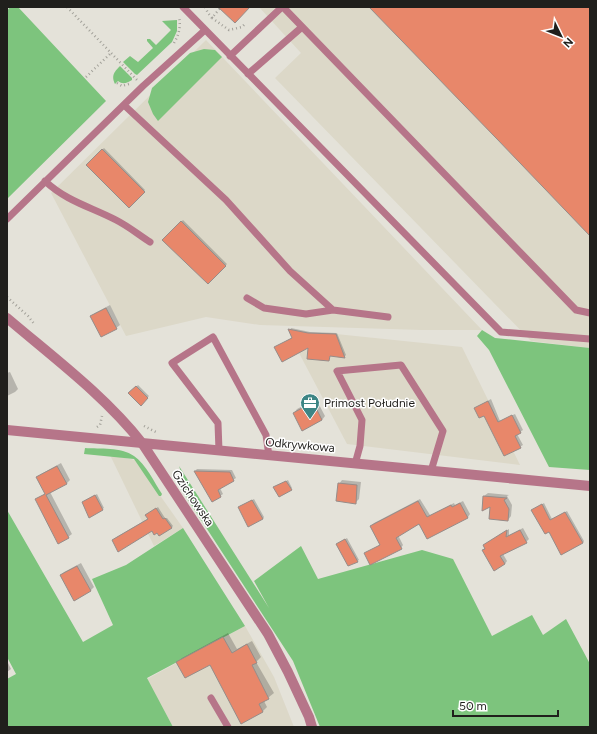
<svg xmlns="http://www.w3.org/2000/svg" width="597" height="734" font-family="Figtree,sans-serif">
<rect width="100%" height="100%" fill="#e4e2d9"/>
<path fill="#dcd8c8" d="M259,7H590V348L531,341L275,78L301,53Z
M206,40L482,330H422L260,325L206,317L126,336L51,193Z
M308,333L336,334L462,347L520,465L347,444L299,353Z
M110,455L135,460L183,528L154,546Z
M245,626L274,677L294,727H173L147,679Z"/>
<path fill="#7dc47d" d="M10,7H18L106,101L7,199V11Z
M177,20V31L172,42L137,75L135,74L123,62L130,56L138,62L153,48L147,41V39H150L156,45L171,30L162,21Z
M204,49L215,50L222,57L158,121L153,114L148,102L152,88L190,53Z
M120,66L132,78V80C127,83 123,85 118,81L115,84C111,76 114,72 120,66Z
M482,330L495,338L590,348V470L549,467L489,350L477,336Z
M85,448C100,449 121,447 134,456C146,464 154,482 162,494L161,496H159L134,459L84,454Z
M179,466L269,608L254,581L301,546L318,579L422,550L453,559L492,636L532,615L543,635L566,619L590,664V727H320L293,661L179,486L184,481Z
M7,510L83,642L113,625L92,579L126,565L183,528L245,626L147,678L173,727H7V679L16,674L7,657Z"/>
<path fill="#0003" d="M104,148L145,190L129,206L87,165Z
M183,220L227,264L208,283L164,240Z
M110,305L120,325L116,328L91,317L95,313Z
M291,328L310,332L337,333L346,355L345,356L330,355L328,360L309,347L277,346L293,337L290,330Z
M10,372L18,389L15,392L7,396V373Z
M138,385L149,396L141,404L130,393Z
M316,399L325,416L322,420L303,430L294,413L297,409Z
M491,399L500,421L515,414L523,430L517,434L523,445L505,455L484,415L475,408Z
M61,463L70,480L67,483L50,492L72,534L68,537L36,499L46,493L37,477L41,474Z
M197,469L232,470L236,478L220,488L223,494L220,496L195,471Z
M288,480L292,488L291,489L276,486Z
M342,480L361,482L359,499L355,503L339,484Z
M488,493L509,495L507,496L512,505L511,516L508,520L491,505L484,496Z
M97,494L104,508L102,509L84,501Z
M254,499L264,517L263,519L240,506Z
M420,499L430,515L454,503L455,505L463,501L470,514L468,517L427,537L420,523L398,535L403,545L401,548L365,554L381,544L371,526L374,523Z
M544,503L552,519L567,511L584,541L583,543L550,530L533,510Z
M158,507L165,518H167L173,526L171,528L152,529L115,538L149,518L148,514Z
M523,528L529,539L526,542L503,554L507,561L505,564L483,550L487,543L509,529V535Z
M347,538L359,560L357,561L337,544Z
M81,563L94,587L90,591L61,575L64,572Z
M228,633L237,649L252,641L261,657L256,662L274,693L264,701L267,707L263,711L242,723L210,663L178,662L182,658Z
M7,661L11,669L7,672Z"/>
<path fill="#e8876a" stroke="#968c89" d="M218,7H250L235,23Z
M369,7H590V236L496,138Z
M102,149L145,192L129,208L86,165Z
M181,221L226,266L208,284L162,240Z
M106,308L117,329L101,337L90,316Z
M288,329L308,333L336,334L345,358L330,356L329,361L307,359L308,348L282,362L274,347L292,338Z
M136,386L148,398L141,406L128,393Z
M488,401L498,422L512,415L521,433L515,436L521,448L504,456L484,416L479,418L474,408Z
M313,402L322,420L302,431L293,413Z
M57,466L67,484L46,495L69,538L58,544L35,499L45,494L36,477Z
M194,471L230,472L234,481L218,490L221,497L212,502Z
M286,481L292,490L279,497L273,487Z
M338,483L357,485L356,504L336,501Z
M95,495L103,510L89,518L82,502Z
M483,496L507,498L504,500L509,509L508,521L489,519L490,507L482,511Z
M252,500L263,519L248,527L238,507Z
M418,501L427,517L451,505L452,507L460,503L468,518L427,539L419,524L396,538L402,549L370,565L364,553L380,545L370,526Z
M542,504L550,520L565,512L583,543L561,555L549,532L545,534L531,510Z
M156,508L163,519L165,518L172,528L159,536L157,533L154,535L152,531L118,552L112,540L148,519L145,515Z
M507,530L506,537L520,530L527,543L500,556L505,564L494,571L482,550L485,549L483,545Z
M345,539L358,562L348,566L336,544Z
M77,566L91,591L74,601L60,575Z
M223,637L232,653L247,644L257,663L252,665L269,699L259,704L263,712L241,724L210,665L185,678L176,662Z"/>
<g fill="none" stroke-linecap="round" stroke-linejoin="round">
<path stroke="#a2a099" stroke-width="2.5" stroke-dasharray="1 3" stroke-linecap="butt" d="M67,7L137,80
M205,7L208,13L212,18L221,7
M212,18L229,30L242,27L246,23
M174,43C179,34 181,27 179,17
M86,77L111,53
M117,83L122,86L129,84
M7,297L28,316L35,325
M144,426L156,432
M97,427L100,425L102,416"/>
<path stroke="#b67589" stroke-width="7" d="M183,7L501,332L590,339
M283,7L576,310L590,313
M230,56L282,7
M248,74L302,27
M124,105L226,200L290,271L333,310L388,317
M45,181C66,201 91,207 116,220C128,226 139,235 150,242
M7,219L143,86L205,30
M247,298L264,308L306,314L333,310
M219,451L218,423L172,363L213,337L266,435L269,456
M355,464L360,446L362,420L337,371L401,365L443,431L431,471
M211,698L228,727"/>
<path stroke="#b67589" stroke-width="10" d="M7,430L142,443"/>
<path stroke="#b67589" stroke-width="10" d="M7,318C54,358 104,395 142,443L268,634L288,672L309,717L312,727
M142,443L590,486"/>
</g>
<defs>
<symbol id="office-pin" viewBox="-11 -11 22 30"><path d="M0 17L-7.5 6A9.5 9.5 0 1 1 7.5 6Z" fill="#3d8585" stroke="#fff"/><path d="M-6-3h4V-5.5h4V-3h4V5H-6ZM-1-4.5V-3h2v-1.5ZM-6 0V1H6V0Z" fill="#fff"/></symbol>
</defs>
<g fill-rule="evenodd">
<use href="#office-pin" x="299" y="392" width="22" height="30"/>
</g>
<g text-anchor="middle" stroke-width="3" stroke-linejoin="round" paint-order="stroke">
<g font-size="12" fill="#201f1c" stroke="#fff" text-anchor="start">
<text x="324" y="407">Primost Południe</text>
</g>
<g font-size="12" fill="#201f1c" stroke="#fff">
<text transform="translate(300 445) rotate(5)" y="4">Odkrywkowa</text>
<text transform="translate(193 498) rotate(56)" y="4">Gzichowska</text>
</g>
</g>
<rect width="597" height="734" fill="none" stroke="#201f1c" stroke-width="16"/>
<g transform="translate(561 36) rotate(133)" stroke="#ffffff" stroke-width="3" paint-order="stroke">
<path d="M0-3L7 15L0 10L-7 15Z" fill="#201f1c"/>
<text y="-6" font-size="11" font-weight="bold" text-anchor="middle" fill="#201f1c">N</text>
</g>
<path d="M453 710v6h105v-6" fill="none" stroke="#201f1c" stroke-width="2"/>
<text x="459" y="710" font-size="12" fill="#201f1c" stroke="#ffffff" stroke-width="3" paint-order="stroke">50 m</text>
</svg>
